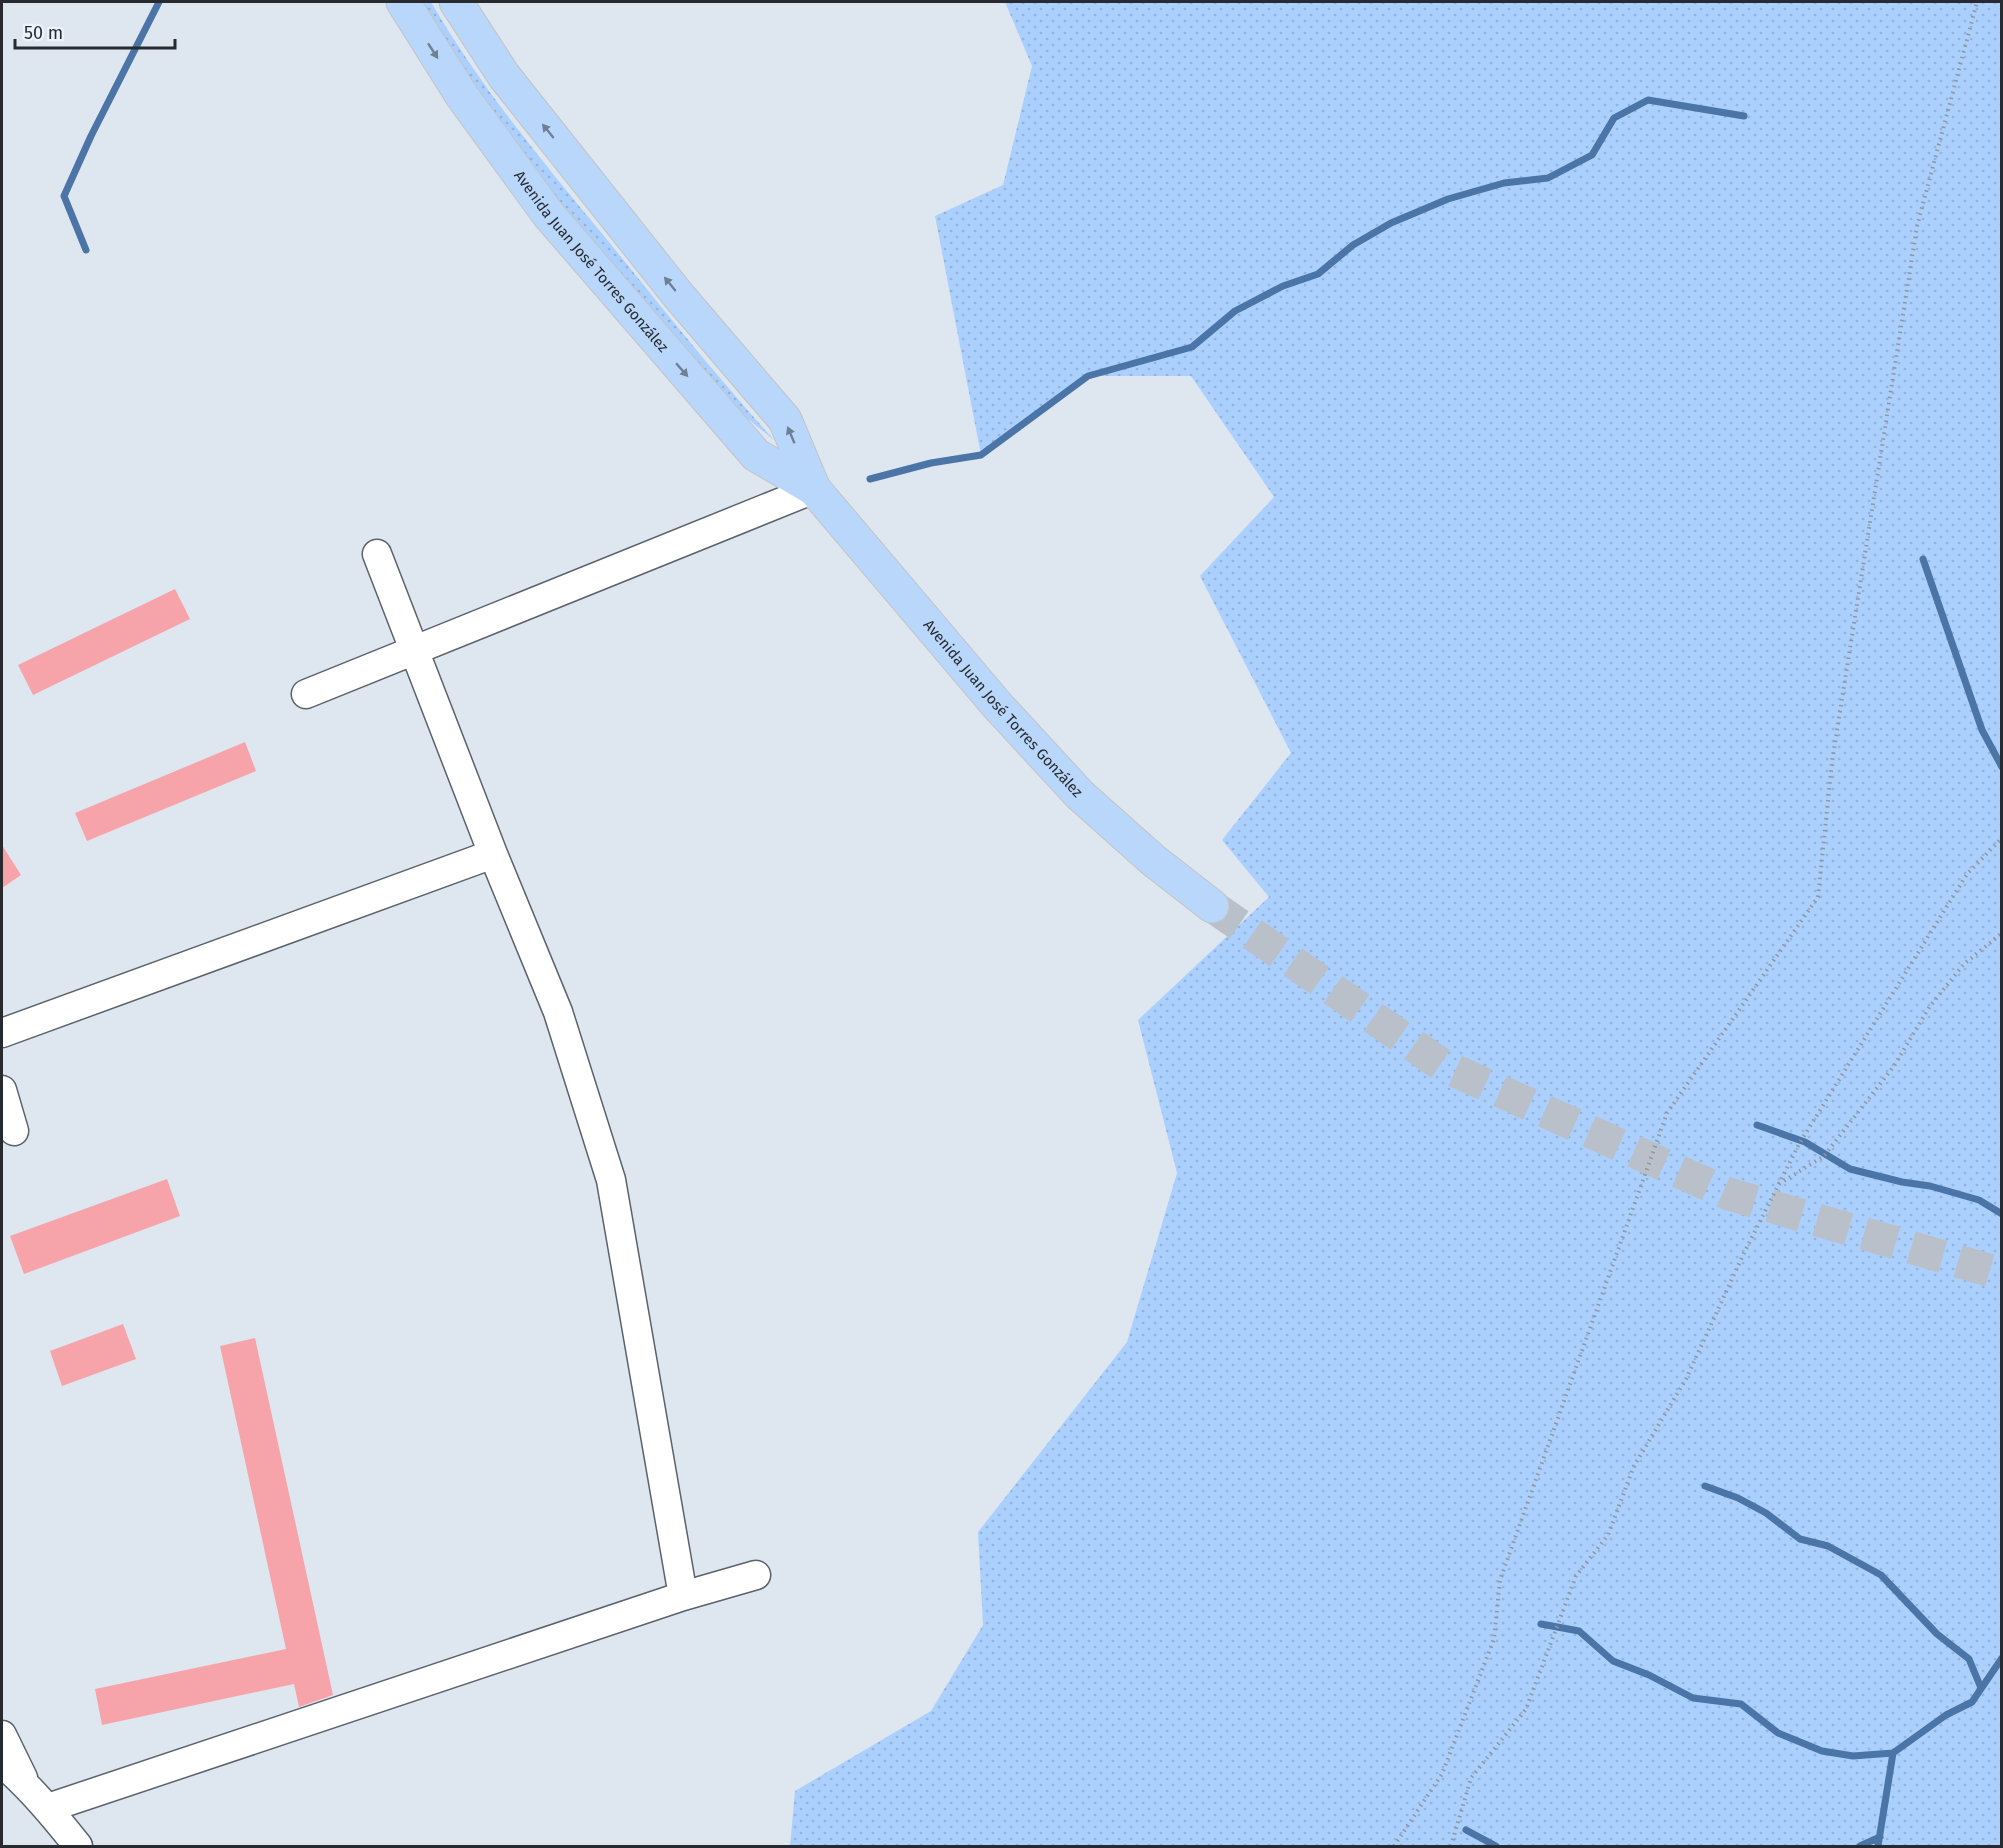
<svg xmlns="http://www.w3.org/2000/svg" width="2003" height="1848" font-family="'Fira Sans',sans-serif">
<defs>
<pattern id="grass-dots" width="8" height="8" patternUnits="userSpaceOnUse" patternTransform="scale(1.5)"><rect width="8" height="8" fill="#abd0fe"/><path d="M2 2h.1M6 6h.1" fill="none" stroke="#93b3da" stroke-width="1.8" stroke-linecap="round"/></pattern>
</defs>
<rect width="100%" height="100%" fill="#dee6f0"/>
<path fill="url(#grass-dots)" d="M413,2H431C481,88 545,165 609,242C663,309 717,377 775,441L714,391L492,124Z
M1005,2H2001V1846H790L795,1791L931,1711L983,1625L978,1532L1127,1342L1177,1173L1138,1020L1269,897L1222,840L1291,753L1200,576L1274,497L1191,376H1088L981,455L935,216L1003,185L1032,66Z"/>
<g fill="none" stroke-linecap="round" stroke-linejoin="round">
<path stroke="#4b74a7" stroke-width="7" d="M86,250L64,196L91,136L159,2
M870,479L931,463L981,455L1088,376L1192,347L1235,311L1283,286L1318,274L1353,245L1391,223L1448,199L1504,183L1548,178L1592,155L1614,118L1648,100L1744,116
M1923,559L1982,730L2002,767
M1757,1125L1805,1142L1850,1169L1902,1182L1930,1186L1979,1200L2002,1214
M1705,1486L1738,1498L1766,1513L1800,1539L1828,1546L1881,1575L1937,1634L1969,1659L1981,1688
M1541,1624L1579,1631L1613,1661L1649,1675L1693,1698L1741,1704L1778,1733L1822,1751L1853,1756L1893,1753
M1466,1830L1496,1846
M1860,1846L1880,1837
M1878,1846L1893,1753L1946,1715L1972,1702L2002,1658"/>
</g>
<path fill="#f6a4aa" d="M175,589L190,619L33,695L18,665Z
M245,742L256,771L87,841L75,813Z
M2,845L21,875L2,888Z
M167,1179L180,1216L24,1274L10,1236Z
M123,1324L136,1359L62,1386L50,1351Z
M255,1338L333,1695L299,1707L294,1684L102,1725L95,1689L286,1649L220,1346Z"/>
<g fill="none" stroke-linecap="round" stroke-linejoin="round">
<path stroke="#b9c0c9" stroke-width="33" stroke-dasharray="33 16" stroke-linecap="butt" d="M1212,906L1442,1065L1729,1194L2002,1274"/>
<defs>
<path id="minor" d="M377,554L493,854L558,1012L611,1180L683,1596
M306,694L814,489
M2,1033L493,854
M2,1090L14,1131
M2,1735L23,1778
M2,1763C31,1788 54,1816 78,1846
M48,1808L683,1596L756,1575"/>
<g id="major">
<path id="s1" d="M403,2L462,96L548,214L756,455L814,489"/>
<path id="s2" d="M456,2L504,76L678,295L785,420L814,489L997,705L1080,795L1153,860L1212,906"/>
</g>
</defs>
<use href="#minor" stroke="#5b626b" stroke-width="31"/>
<use href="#major" stroke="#c3c3c4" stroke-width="35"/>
<path stroke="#90969e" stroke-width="4" stroke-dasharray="1.5 4.5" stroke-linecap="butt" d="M1779,1184L1824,1156L1894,1066L1930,1006L1964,964L2002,933
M1394,1846L1442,1774L1494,1639L1500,1580L1667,1113L1818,897L1832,762L1917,226L1977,2
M1451,1846L1471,1778L1526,1709L1576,1576L1608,1535L1634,1466L1686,1379L1743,1255L1799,1144L1967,874L2002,838"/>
<use href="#minor" stroke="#fff" stroke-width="28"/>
<use href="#major" stroke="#b9d7fb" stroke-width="33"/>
</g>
<defs><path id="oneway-solid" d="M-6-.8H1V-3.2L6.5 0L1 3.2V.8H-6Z" transform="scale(1.5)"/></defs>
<g fill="#708094">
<use href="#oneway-solid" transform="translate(433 51) rotate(57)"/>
<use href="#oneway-solid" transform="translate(548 131) rotate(-129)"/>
<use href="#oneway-solid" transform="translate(670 284) rotate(-129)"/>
<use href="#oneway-solid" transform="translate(682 370) rotate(49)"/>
<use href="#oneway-solid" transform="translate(791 435) rotate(-113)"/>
</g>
<g text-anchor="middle" stroke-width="5" stroke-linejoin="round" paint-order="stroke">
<g font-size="15" fill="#272a2e" stroke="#ebf3fe">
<text dy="5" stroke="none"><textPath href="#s1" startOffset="321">Avenida Juan José Torres González</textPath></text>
<text dy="5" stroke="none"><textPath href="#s2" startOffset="897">Avenida Juan José Torres González</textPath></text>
</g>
</g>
<rect width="2003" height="1848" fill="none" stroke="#272a2e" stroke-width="6"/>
<path d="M15 39v9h160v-9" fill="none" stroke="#272a2e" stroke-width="3"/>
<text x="24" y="39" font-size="18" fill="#272a2e" stroke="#ebf3fe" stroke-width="4.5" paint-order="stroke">50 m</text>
</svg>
